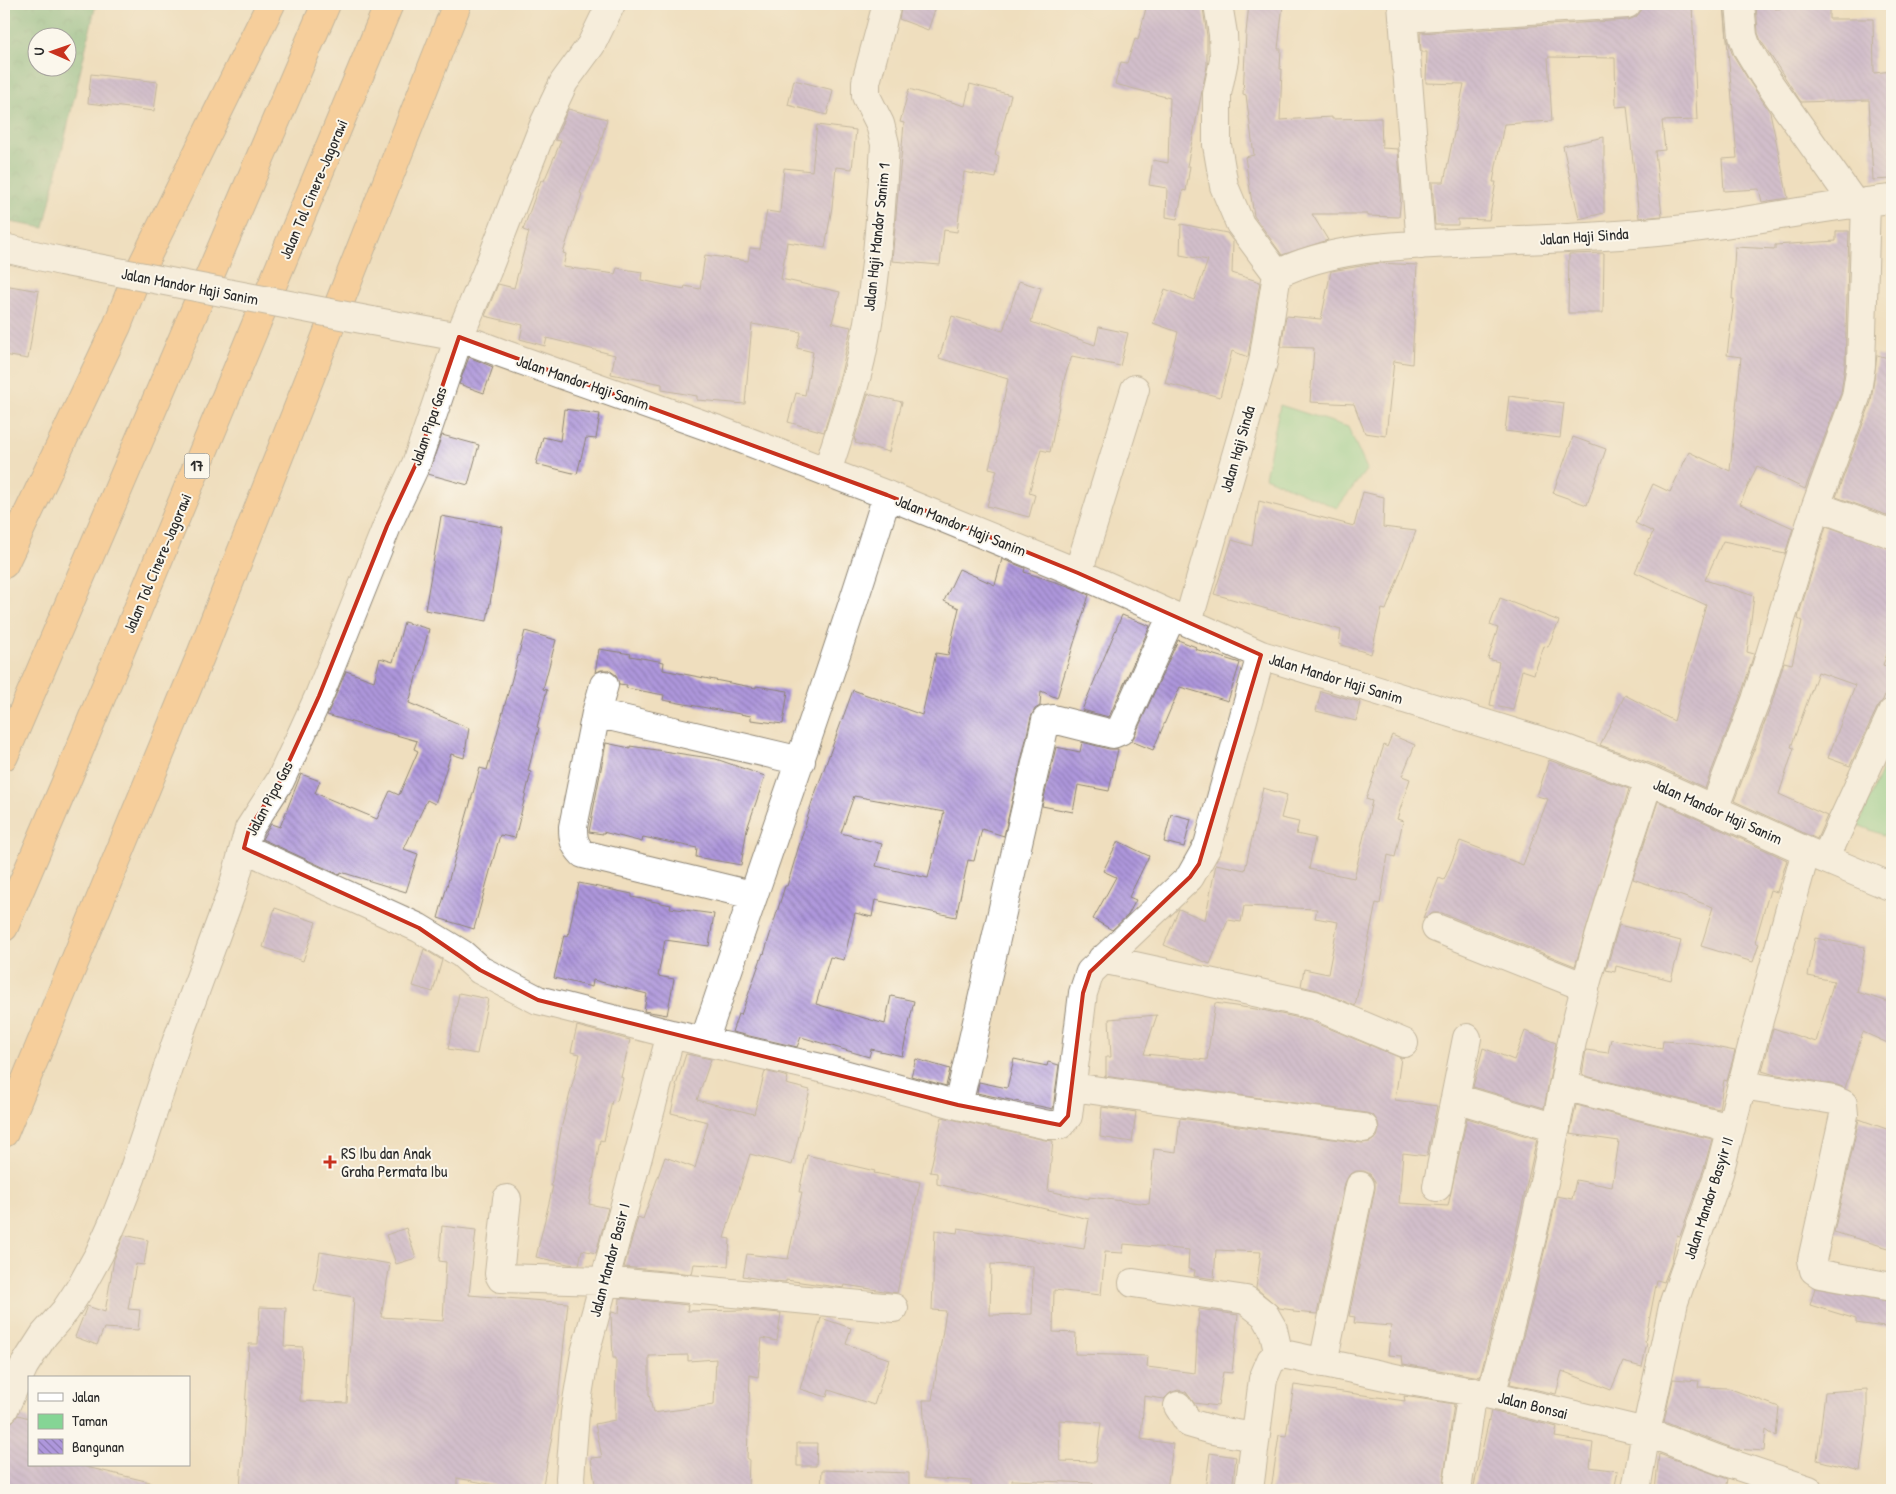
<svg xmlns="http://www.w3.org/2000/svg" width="1896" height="1494" font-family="'Patrick Hand',sans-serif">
<defs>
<pattern id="forest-crowns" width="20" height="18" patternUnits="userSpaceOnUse" patternTransform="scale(1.25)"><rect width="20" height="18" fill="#6cb67e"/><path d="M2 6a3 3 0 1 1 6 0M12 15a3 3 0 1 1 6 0" fill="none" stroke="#599467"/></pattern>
<pattern id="building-back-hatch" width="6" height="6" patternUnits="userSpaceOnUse" patternTransform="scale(1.25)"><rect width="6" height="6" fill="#ae97dc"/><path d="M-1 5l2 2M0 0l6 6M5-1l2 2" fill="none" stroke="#8e7bb3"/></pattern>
</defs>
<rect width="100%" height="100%" fill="#fbf7ec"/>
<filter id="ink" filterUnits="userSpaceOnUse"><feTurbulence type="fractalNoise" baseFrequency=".02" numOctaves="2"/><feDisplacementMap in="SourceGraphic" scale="10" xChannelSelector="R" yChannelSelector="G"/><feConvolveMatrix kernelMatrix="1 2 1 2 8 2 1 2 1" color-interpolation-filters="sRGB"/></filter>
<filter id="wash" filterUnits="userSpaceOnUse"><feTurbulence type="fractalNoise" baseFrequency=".0096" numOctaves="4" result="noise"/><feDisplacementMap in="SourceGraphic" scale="20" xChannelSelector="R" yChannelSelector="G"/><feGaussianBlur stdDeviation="1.12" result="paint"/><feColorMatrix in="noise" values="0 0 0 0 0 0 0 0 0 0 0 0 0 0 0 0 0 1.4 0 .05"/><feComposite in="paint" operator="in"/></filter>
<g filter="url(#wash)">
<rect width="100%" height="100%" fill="#efdebe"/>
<path fill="#85d595" stroke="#588060" d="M1280,405L1348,427L1367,469L1337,508L1265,477Z
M1892,745V839L1858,825Z"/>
<path fill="url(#forest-crowns)" stroke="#4c7054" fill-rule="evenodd" d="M4,4H96L44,228L4,221ZM38,38H68V68H38Z"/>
<g id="blocks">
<path fill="url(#building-back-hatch)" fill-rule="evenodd" d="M902,4H937L928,30L899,19Z
M1147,4H1170V7L1203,8L1207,36V66L1187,166H1190L1186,191L1183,190L1177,219L1166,217L1167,188L1149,185L1153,160L1168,163L1170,98L1115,84L1121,62L1127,63L1135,39L1138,40Z
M1249,4H1283L1278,49H1281L1280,69H1282L1280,120L1332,117V119L1381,118L1382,148L1398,149L1401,195L1399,217L1367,216V214H1312L1328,240L1282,255L1254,216L1245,157L1254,155L1246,95L1243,94L1246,33Z
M1692,4L1697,120L1662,121L1665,150L1655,151L1662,216L1639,218L1627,106L1616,107L1615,58L1548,57L1552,121L1504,124L1493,182H1496L1489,220L1458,219V225H1435L1432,182H1444L1464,84L1426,83L1427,52H1421L1420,33L1628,20L1636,17L1641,11L1642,5Z
M1724,4L1727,37L1732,53L1751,84L1770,112L1788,198L1762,202L1759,189L1724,191L1722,159L1737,158Z
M1756,4H1775V9L1829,4V19H1873L1874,73L1892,71V179L1873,180L1869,100L1801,102L1761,41L1758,33Z
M91,74L158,82L154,111L88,103Z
M794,80L833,90L827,115L788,105Z
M970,84L1011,95L995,155L999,156L996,178L964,172L957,232L944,230L940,265L892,261L904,123L900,122L909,89L965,106Z
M568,109L607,119L598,151L580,193L582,194L563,253L566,254L563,267L615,274L617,268L642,272L641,280L684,289L685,286L700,289L705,255L748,261L750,248L760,249L767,211L780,213L784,168L812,171L817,125L856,130L852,169L836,167L832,207L825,248L787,242L781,279L840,292L832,323L851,327L842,369L824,432L788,422L796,393L805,395L813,352L797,348L801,332L752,324L745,404L697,400V396L662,390V384L611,374L615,355L547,338L545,346L520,339L523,325L485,316L498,284L514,288L529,232L523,230L541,180L544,181L561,141L555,140Z
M1604,137V213L1579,219L1563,146Z
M1181,224L1227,233L1233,241L1232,273L1260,282L1248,357L1232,351L1220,397L1165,383L1178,332L1153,323L1165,289L1194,300L1208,260L1180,255Z
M1836,231H1849L1845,364L1841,393L1805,489L1757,466L1740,504L1793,528L1785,554L1723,541L1705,580L1754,596L1747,652L1754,654L1741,695L1705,788L1655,765L1600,745L1625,695L1674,721L1706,605L1635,572L1653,532L1635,523L1653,484L1670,492L1689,452L1730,471L1741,357L1727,355L1734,299H1732L1735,247L1775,249V245L1836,241Z
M1604,253L1603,313H1568L1569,254Z
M1379,263L1417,265L1412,364L1394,361L1386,436L1365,433L1354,404L1310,402L1314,348L1281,347L1286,316L1321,319L1331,271Z
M1019,281L1041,288L1031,322L1095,345L1099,327L1128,333L1120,366L1072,356L1065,376L1050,452L1041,450L1029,493L1035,495L1029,517L987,506L997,470L989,468L996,441H995L1008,379L939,358L952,316L1003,331Z
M4,285L39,291L28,359L4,355Z
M1877,355L1892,359V517L1836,497L1871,402Z
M469,357L493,367L484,393L459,384Z
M868,394L902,402L889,452L855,443L856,440H854Z
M1509,396L1564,403L1560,438L1505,431Z
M564,409L600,414L596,439L586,438L577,474L536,464L543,437L560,441Z
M442,435L479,445L468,485L428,474Z
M1573,437L1606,449L1587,505L1553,493Z
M1363,492L1384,497L1383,527L1416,531L1386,610L1382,609L1371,654L1339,644L1341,630L1214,594L1232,540L1252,546L1259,501L1354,526Z
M441,516L503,527L487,621L425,610Z
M1826,526L1892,549V641L1883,665L1892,668V693L1886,692L1883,700L1878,706L1850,766L1828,758L1855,685L1818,672L1791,747L1794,748L1779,794L1827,816L1817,839L1734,801L1771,706L1784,662L1792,664L1802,621L1798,619L1799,614Z
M1002,559L1025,568L1024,572L1068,586L1089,595L1057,698L1041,691L1040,706L1035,709L1031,717L1004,836L982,829L974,861L968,860L956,917L875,900L872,917L855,913L844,960L830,957L816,1004L885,1024L891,996L914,1001L902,1056L871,1049L869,1057L801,1037L797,1047L732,1032L738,1014L741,1015L763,953L764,954L785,886H787L812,802L853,690L922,715L936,653L948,655L959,608L944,601L959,569L995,585ZM854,796L944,812L928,878L876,866L882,844L841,833Z
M1500,598L1559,621L1548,647L1544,646L1534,674L1522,670L1513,710L1490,705L1499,662L1488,659L1498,628L1490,625Z
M1122,615L1150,626L1109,717L1082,710Z
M404,622L429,629L409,703L469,728L464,758L451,754L435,804L427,800L404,849L418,854L406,892L341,872L340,875L262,839L271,824L280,827L301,774L320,781L315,793L377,819L390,791L399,795L418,751L414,749L417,741L327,715L346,671L374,681L380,658L393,662Z
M525,631L556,640L543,689L547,690L537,727L539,728L528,771L531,772L515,838L500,835L474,929L438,918L480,768L487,770Z
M1178,640L1196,647L1195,649L1240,663L1228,701L1180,687L1153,750L1131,741L1134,737Z
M599,649L631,654L630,656L664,662L663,670L756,688V686L788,691L783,724L751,720V716L663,700L664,695L626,688L627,685L619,684L616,675L609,670H601L595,673Z
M1321,691L1360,702L1356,721L1316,711Z
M1392,735L1415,745L1402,776L1410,779L1397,819L1403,821L1395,857L1388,855L1380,904L1376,903L1355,1006L1320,991L1301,986L1304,969L1328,974L1338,922L1315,918L1317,909L1244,906L1241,922L1228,920L1210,964L1164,945L1179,909L1205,920L1216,864L1245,870L1263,788L1287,795L1281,818L1299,822L1296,834L1315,838L1309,869L1354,878L1372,801L1366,799L1384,745L1387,747Z
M1082,742L1109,749H1118L1109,791L1078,785L1073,812L1042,806L1056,747L1080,752Z
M606,743L630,748V746L716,759L765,776L747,829L741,865L696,857L697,848L643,837L642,842L603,832V834L589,832Z
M1549,760L1629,789L1575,966L1442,913H1433L1423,918L1439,878L1444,880L1460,841L1523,865L1548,799L1537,796Z
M1658,801L1787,860L1777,892L1770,890L1755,942L1759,944L1753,962L1701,946L1713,907L1633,879Z
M1171,814L1191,819L1184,847L1164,842Z
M1118,841L1149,856L1129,897L1136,900L1128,915L1112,930L1093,919L1116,877L1103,871Z
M579,883L632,894V897L671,905L670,908L714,914L709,946L665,940L658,976L674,979L667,1015L644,1011L647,994L593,980L592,987L554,978L564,935L568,936Z
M275,908L316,922L303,961L263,947Z
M1619,925L1681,941L1671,980L1616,966L1615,972L1606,970Z
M1815,938L1865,947L1857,992L1892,1003V1045L1863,1032L1845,1088L1837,1085L1772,1074L1762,1071L1773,1028L1816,1042L1834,981L1808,976Z
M424,949L442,960L433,992L413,986Z
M459,993L488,999L477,1054L448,1049Z
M1215,1003L1262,1010L1309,1020L1401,1058L1395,1100L1437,1106L1427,1156L1403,1153L1399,1203L1448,1206L1467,1118L1537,1139L1510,1259L1480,1377L1403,1364L1402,1356L1388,1355L1391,1326L1354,1323L1355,1317L1349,1316L1375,1189V1181L1370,1174L1364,1171H1356L1349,1175L1345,1183L1317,1314L1293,1312V1310L1279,1308L1256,1288L1261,1252L1216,1250L1214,1279L1194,1276L1195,1270L1188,1269L1189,1250L1124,1244L1123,1253L1105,1252L1101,1295L1054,1290L1053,1332L1076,1333L1075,1354L1148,1356L1147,1367L1195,1373L1199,1309L1238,1315L1232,1373L1223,1372L1218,1406L1194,1403L1186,1392L1178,1390L1170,1393L1164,1399L1144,1396L1141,1439L1173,1444L1167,1490H1127L1092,1486L1093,1483L1012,1480V1487L971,1488V1481L924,1478L926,1450L923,1400H932L946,1311L932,1310L935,1230L957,1233L958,1228L1084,1249L1089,1219L937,1184V1173L930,1172L942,1117L1045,1140L1053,1141L1048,1191L1089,1199V1197L1149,1204L1154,1149L1176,1152L1180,1118L1362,1143L1370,1142L1377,1137L1379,1130L1378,1122L1373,1115L1366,1113L1104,1076H1106V1057H1111L1109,1019L1157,1015L1144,1054L1207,1060ZM991,1264L1033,1266L1032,1314L990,1315ZM1059,1420L1101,1423L1096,1462L1060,1461Z
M577,1026L630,1040L621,1077L623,1078L617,1101L612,1100L604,1141L600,1140L589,1204L608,1208L596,1253L582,1250L579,1265L568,1264L536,1257L553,1186H551L562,1125L580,1054L571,1052Z
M1525,1031L1556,1043L1544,1108L1473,1087L1483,1048L1514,1060Z
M1611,1039L1662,1049L1663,1041L1695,1043L1735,1051L1727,1081L1724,1080L1719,1109L1582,1075L1586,1050L1608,1053Z
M686,1054L711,1059L697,1100L754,1114L765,1071L788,1077L786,1084L810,1090L792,1165L750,1154L724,1238L730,1239L728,1266L694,1264L692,1274L624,1267L638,1217L643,1219L665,1157L695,1168L708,1122L671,1113L677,1086L676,1085Z
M916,1059L950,1069L946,1086L911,1076Z
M1014,1059L1047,1066L1048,1062L1059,1065L1053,1109L977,1093L979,1082L1007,1088Z
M1576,1105L1712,1139L1704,1168L1680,1236L1677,1235L1671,1264L1664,1282L1657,1280L1645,1342L1647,1343L1642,1367L1623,1362L1611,1390L1562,1371L1556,1394L1510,1384L1533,1300L1557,1196L1572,1199L1576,1180L1612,1187L1619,1141L1570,1134Z
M1102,1107L1136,1112L1132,1142L1100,1137Z
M1859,1119L1892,1131V1249L1834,1232Z
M807,1155L875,1171L874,1173L920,1182L897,1293L845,1285L844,1288L786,1280V1282L770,1281L743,1276L747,1254L788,1259L802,1192H799Z
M442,1226L476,1230L469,1295L568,1303L557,1409L542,1490H521L457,1478V1490H240L249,1344H258L260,1307L286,1308L284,1346L303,1347L300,1401L347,1403L354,1297L314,1290L320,1252L390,1264L381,1317L443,1321L446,1262L439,1261Z
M406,1228L416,1258L396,1264L386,1235Z
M124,1235L148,1240L144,1265L136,1264L128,1309L140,1310L138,1330L104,1328L97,1345L75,1337L87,1306L105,1312L114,1259Z
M1815,1288L1892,1302V1328L1856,1323V1319L1810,1305Z
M620,1298L688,1305L687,1311L744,1310L781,1313L777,1341L762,1338L758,1377L750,1375L747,1459H749L748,1490H596L591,1458L602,1457L595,1424L615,1420L616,1358H613L611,1315L612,1312L619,1314ZM688,1355V1361L716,1359L714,1405L653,1413L649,1394V1356Z
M821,1318L851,1328L846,1344L889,1359L874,1405L829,1390L827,1397L800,1389Z
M1673,1379L1699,1381L1698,1387L1728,1388L1779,1407L1776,1437L1766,1430L1764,1451L1735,1449L1664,1422Z
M1294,1385L1405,1401L1404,1396L1454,1404L1442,1490L1402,1488V1490H1271L1279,1435L1286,1436Z
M1867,1389V1420L1860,1471L1817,1460L1825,1392Z
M1491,1411L1557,1427L1555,1437L1593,1443L1590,1467L1618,1471L1614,1490H1473Z
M18,1415L29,1418V1465H78L150,1482V1490H4V1441L9,1423L13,1421Z
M797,1443H817L816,1466H797Z
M1210,1453L1236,1457L1232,1490H1205Z
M1659,1454L1728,1479L1726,1490H1655Z
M822,1470L909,1473V1490H821Z"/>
</g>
</g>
<g filter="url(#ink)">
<use href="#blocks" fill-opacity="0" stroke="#8d8474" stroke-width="1"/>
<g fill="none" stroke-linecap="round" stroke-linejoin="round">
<defs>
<path id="street" d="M1402,4L1421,245
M1740,4L1743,36L1747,48L1764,76L1854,203
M1403,18L1627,4
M4,248L61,261
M1277,274C1338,244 1407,246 1474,242C1544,239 1615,237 1686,229C1755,221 1823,206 1892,199
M372,321L459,337L504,354L721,431L887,495L1078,573L1261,655L1561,747L1649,780L1806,851L1892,887
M827,472C839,434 852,397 861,359C876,290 881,214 885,144L880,124L866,96V82L887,4
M1816,506L1856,397L1861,365L1866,202
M1078,573L1135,389
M1188,622L1263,362L1277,274L1240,224L1224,186L1217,145V94L1224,60L1223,34L1218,4
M604,685L596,713L573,827C573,839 574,845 583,854L752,895
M596,713L801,761
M1714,809L1756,700L1816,506L1892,534
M244,848L419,928L462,954L480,970L538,1000L671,1034L829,1070L958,1105L1048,1125H1060L1068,1116L1083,993L1090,972L1190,877L1208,845L1261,655
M1825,859L1892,713
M1436,928L1575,983L1585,989
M1102,959L1314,1005L1404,1043
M704,1042C764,859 831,679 887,495
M1742,1085L1834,1100L1843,1104L1844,1115L1812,1260L1814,1270L1820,1274L1892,1287
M1563,1086L1731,1128
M1072,1087L1364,1128
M1455,1098L1467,1038
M958,1105L1046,720L1053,719L1113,734L1120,731L1172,615
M1437,1187L1455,1098L1556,1128
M507,1199L499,1274L501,1278L603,1281L894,1308
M1133,1283L1246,1300L1265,1315L1273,1329L1279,1356
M1323,1363L1360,1186
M1491,1395C1516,1307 1537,1219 1555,1130C1563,1093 1568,1056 1577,1019C1597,938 1623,859 1649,780
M1178,1406L1189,1423L1213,1430L1255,1437
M4,1409L24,1366L44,1335L65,1311L82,1285L99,1254L116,1216L131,1178L176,1043L232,891L249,829L280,781L319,696L387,526L416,464L459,337L487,271L545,122L564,82L591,45L611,4
M571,1490L570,1478L575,1413L585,1353L671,1034
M1249,1490L1263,1379L1271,1360L1283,1354L1404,1380L1491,1395L1646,1432L1717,1459L1809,1490
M1457,1490L1472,1391
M1636,1490L1646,1432L1674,1302L1719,1173L1756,1031L1806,851"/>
<path id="highway" d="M4,564L117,326L136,278L271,4
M4,756L326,4
M4,927L66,782L389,4
M4,1133L200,657L457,4"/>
</defs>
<use href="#street" stroke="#8d8474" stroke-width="30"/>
<use href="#highway" stroke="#8d8474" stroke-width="30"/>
<use href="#street" stroke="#fff" stroke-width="28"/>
<use href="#highway" stroke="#ffbb71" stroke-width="28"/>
<defs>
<path id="street-bridge" d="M61,261L372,321"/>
</defs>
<use href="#street-bridge" stroke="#8d8474" stroke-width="30" stroke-linecap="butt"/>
<use href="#street-bridge" stroke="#fff" stroke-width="28"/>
</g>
</g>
<path d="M0 0H1896V1494H0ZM459,337L887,495L1078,573L1261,655L1199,864L1190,877L1090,972L1083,993L1068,1116L1060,1125L958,1105L538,1000L480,970L419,928L244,848L249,829L280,781L319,696L387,526L416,464Z" fill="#efdebe" fill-opacity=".55" fill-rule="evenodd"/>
<path fill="none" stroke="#c8321e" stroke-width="4" stroke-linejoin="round" d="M459,337L887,495L1078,573L1261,655L1199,864L1190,877L1090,972L1083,993L1068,1116L1060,1125L958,1105L538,1000L480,970L419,928L244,848L249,829L280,781L319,696L387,526L416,464Z"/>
<path fill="#c8321e" stroke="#fbf7ec" stroke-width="2" d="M327.5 1154.5h5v5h5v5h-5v5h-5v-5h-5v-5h5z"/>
<g text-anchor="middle" stroke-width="4" stroke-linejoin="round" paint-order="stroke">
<rect fill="#fbf7ec" stroke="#696865" stroke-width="1" x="184.5" y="453.5" width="25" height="25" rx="4"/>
<g font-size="15" font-weight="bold" fill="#2b2b2b">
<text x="197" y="471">17</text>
</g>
<g font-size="16" fill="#2b2b2b" stroke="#fbf7ec">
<text transform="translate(313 189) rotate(-67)" y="6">Jalan Tol Cinere–Jagorawi</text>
<text transform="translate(1584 236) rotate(-4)" y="6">Jalan Haji Sinda</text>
<text transform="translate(876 237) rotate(-84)" y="6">Jalan Haji Mandor Sanim 1</text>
<text transform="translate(190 286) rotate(11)" y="6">Jalan Mandor Haji Sanim</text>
<text transform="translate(583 382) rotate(19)" y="6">Jalan Mandor Haji Sanim</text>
<text transform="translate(428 426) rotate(-71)" y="6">Jalan Pipa Gas</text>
<text transform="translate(1237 449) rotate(-74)" y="6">Jalan Haji Sinda</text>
<text transform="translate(961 525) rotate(22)" y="6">Jalan Mandor Haji Sanim</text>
<text transform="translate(157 563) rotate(-67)" y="6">Jalan Tol Cinere–Jagorawi</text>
<text transform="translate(1336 678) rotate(17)" y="6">Jalan Mandor Haji Sanim</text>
<text transform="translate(269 798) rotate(-62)" y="6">Jalan Pipa Gas</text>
<text transform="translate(1718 811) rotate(24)" y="6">Jalan Mandor Haji Sanim</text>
<text transform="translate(1708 1198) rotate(-72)" y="6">Jalan Mandor Basyir II</text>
<text transform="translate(609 1260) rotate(-75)" y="6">Jalan Mandor Basir I</text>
<text transform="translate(1533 1405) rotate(14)" y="6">Jalan Bonsai</text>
</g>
<g font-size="16" fill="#2b2b2b" stroke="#fbf7ec" text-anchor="start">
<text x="341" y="1159">RS Ibu dan Anak<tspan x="341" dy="18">Graha Permata Ibu</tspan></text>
</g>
</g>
<rect width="1896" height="1494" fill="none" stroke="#fbf7ec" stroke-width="20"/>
<rect x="28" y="1376" width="162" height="90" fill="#fbf7ec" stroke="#a8a59f"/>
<rect x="38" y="1393" width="25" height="8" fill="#ffffff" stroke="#a8a59f"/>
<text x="72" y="1402" font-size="15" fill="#2b2b2b">Jalan</text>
<rect x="38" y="1414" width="25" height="15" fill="#85d595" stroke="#a8a59f"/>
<text x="72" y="1426" font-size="15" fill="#2b2b2b">Taman</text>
<rect x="38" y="1439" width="25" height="15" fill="url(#building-back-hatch)" stroke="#a8a59f"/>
<text x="72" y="1452" font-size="15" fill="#2b2b2b">Bangunan</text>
<g transform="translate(52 52) rotate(272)"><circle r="24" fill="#fbf7ec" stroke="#a8a59f"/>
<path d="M0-4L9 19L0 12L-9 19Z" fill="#c8321e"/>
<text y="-8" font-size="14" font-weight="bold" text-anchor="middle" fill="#2b2b2b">U</text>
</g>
</svg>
